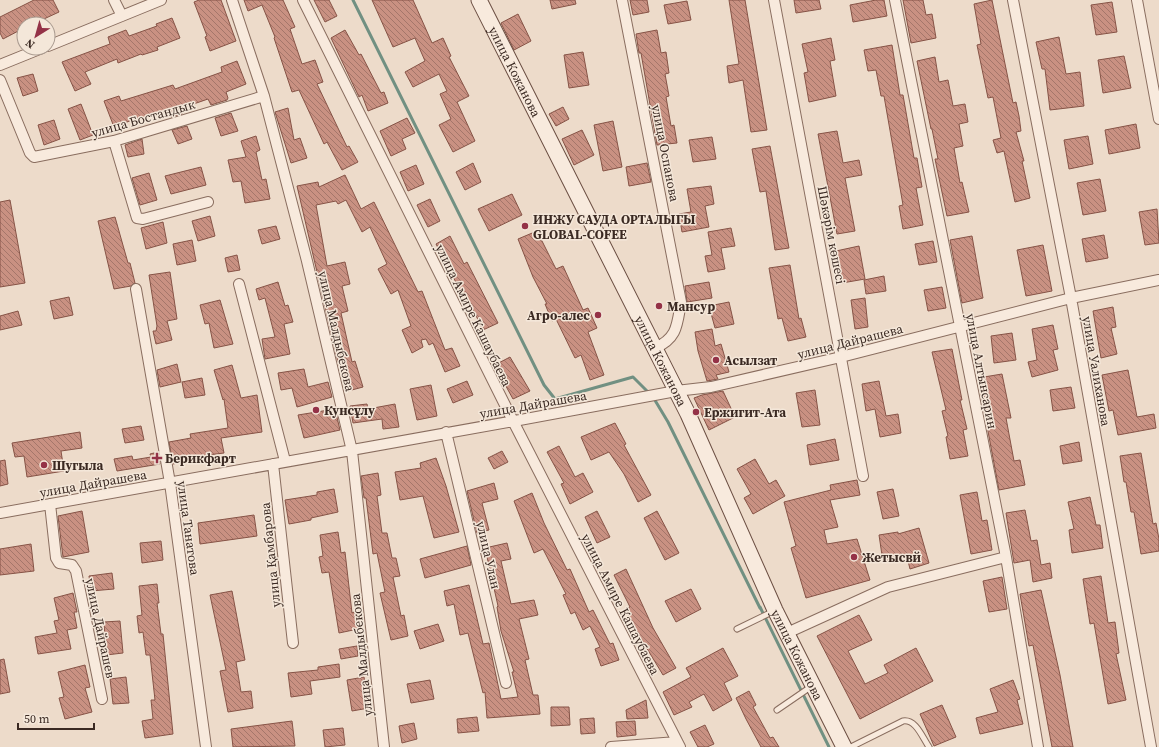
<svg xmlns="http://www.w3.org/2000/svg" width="1159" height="747" font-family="'Source Serif 4',serif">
<defs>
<pattern id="building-back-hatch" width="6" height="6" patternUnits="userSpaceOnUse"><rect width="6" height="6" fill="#c99182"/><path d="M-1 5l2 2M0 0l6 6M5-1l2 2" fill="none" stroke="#a4766a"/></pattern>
</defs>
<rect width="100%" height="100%" fill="#eddbca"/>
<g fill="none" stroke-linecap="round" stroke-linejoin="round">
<path stroke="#719082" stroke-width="3" d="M353,0L544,385L555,399L633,377L649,393
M653,397L668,422L760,608
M760,607L829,747"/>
</g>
<path fill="url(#building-back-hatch)" stroke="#865346" d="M34,0H53L59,12L33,24H24V28L3,39L0,33V17Z
M199,0H221L236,41L210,51L205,37L207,36L194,2Z
M244,0H283L295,27L290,29L302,64L315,60L323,82L317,84L347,147L349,146L358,162L342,170L327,142L324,144L299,90L292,92L274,38L275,37L262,5L248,11Z
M314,0H329L337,16L325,22Z
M372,0H413L432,43L443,38L451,56L449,57L469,96L457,102L475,141L453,152L439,125L451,119L440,94L447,91L439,74L413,87L405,72L425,61L415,38L393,47Z
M550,0H575L576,4L552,9Z
M630,0H647L649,12L633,15Z
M729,0H745L767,130L751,132L743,80L729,83L727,66L739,64Z
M794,0H819L821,9L796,13Z
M876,0H884L887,16L853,22L850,5Z
M903,0H923L926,15L932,14L936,38L911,43Z
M992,0L1013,103L1016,102L1019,116L1021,131L1016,132L1024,161H1022L1030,198L1015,202L1004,151L997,153L993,140L1001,138L993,97L988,98L977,45L981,44L974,4Z
M687,1L691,20L668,24L664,5Z
M1112,2L1117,32L1096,35L1091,5Z
M518,14L531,41L514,50L501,23Z
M172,18L180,38L157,47L158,50L142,55L141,54L118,63L117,59L85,72L91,84L75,91L62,62L110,44L108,37L126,30L129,36L157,26L156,24Z
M345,30L359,55L361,54L381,93L384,92L388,103L368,111L362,95L359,97L331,38Z
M657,30L661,53L666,52L669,73L665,74L669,96L666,97L671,126L674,125L677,143L657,145L641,53H639L636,34Z
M1059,37L1066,74L1080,72L1084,106L1050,110L1045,69H1042L1036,42Z
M831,38L835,60L830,61L836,96L809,102L804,73L808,72L802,44Z
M892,45L900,95H903L914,158H917L922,187L916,188L923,225L903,229L899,206L903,205L884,96H881L876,70L868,71L864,50Z
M583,52L589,85L569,88L564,55Z
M1124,56L1131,88L1103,93L1098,60Z
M935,57L939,82L948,80L953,106L965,104L968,122L959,124L963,146L954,148L960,183L962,182L969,212L947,216L935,159H938L932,129H931L917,61Z
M237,61L246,84L226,92L228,98L227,100L211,105L208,99L182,108V114L171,117L169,111L141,119L140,117L114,127L104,101L119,96L121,101L173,85L175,89L222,72L221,67Z
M33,74L38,91L23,96L17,78Z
M81,104L93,135L80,140L68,109Z
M563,107L569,119L556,126L549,114Z
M288,108L294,140L300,138L307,158L291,163L275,112Z
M231,113L238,131L221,136L215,118Z
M407,118L415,133L402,139L406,149L391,156L380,131Z
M54,120L60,139L44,145L38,125Z
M613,121L622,167L603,171L594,125Z
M1136,124L1140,148L1109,154L1105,130Z
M187,126L192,139L178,144L172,130Z
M582,130L594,155L574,165L562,139Z
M837,131L843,163L859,160L862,175L845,178L855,231L837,234L818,134Z
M256,136L260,150L256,152L262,180L266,179L270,199L245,203L241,181L233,182L228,160L246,157L241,141Z
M1088,136L1093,164L1069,169L1064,140Z
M712,137L716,159L693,162L689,140Z
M142,139L144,154L128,157L125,145Z
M770,146L789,248L775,250L766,191L760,192L752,149Z
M473,163L481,182L465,190L456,172Z
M647,163L651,182L629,186L626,167Z
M416,165L424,184L408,191L400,172Z
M201,167L206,185L171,194L165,176Z
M149,173L157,200L140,205L132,178Z
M345,175L361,209L374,202L418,292L422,291L445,350L452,348L460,366L445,372L433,343L429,345L426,339L421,340L423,347L412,353L402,330L411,326L398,290L391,294L378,269L387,264L370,227L362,232L346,200L338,204L336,201L316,205L327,266L345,262L350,284L342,286L348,311L341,313L352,362L355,361L363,387L348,391L338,362L297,186L318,182L319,187Z
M1100,179L1106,211L1083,215L1077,183Z
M711,186L714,204L705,206L709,227L682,232L679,214L691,212L687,189Z
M512,194L522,215L489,231L478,209Z
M430,199L440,221L428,227L417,205Z
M10,200L25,283L0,287V202Z
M1157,209L1159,243L1145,245L1139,212Z
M210,216L215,236L198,241L192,221Z
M115,217L128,263H130L135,283L131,286L114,289L98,221Z
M163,222L167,243L146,249L141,228Z
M276,226L280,239L262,244L258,230Z
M731,228L735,246L721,248L725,269L708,272L705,256L712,255L708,232Z
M537,231L556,269L563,266L583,310L588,308L597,328L588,332L604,375L590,380L581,355L575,358L556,319L552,321L545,304H547L533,277L518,239Z
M1104,235L1108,258L1086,262L1082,239Z
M450,236L464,264L467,262L498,323L483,330L465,293L462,294L436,244Z
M972,236L983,298L962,303L950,240Z
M192,240L196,261L177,265L173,244Z
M933,241L937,262L919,265L915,244Z
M1043,245L1052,291L1026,296L1017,250Z
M859,246L865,279L842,283L836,251Z
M237,255L240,270L228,272L225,258Z
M790,265L799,319L801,318L806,337L788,341L782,318L778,319L769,268Z
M170,272L177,319L167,321L172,340L156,344L153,331H156L157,326L149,275Z
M884,276L886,291L866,294L864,280Z
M278,282L285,306L288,305L293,322L284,324L290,354L265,359L262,339L275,337L265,298L259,300L256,289Z
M709,282L712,298L687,302L685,286Z
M942,287L946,308L928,311L924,290Z
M69,297L73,315L54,319L50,301Z
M865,298L868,327L855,329L851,300Z
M220,300L233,344L214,348L209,323L205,324L200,305Z
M729,302L734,324L715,328L709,306Z
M1113,307L1116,327L1111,328L1117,354L1101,358L1093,311Z
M18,311L22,325L0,330V316Z
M1053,325L1058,349L1053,350L1058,370L1032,377L1028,362L1037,360L1032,329Z
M712,329L715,346L721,344L729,372L716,375L718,379L707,381L698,351L695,332Z
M1012,333L1016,360L994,363L991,336Z
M952,349L962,400H960L967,429L963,430L968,456L950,459L946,437L948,436L942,411L946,410L932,352Z
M510,357L530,391L513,399L502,379L500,380L493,366Z
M177,364L181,382L160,387L157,370Z
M232,365L241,398L257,395L262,432L221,438L224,453L192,457L193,460L173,464L169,442L191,438L190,434L228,428L224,399L223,400L214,370Z
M304,369L308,387L328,382L332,397L297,407L292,388L281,390L278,373Z
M1128,370L1137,417L1154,414L1156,428L1118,435L1113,410L1109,411L1102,375Z
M1002,374L1011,418H1006L1014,461L1020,460L1025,485L999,490L978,378Z
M202,378L205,395L185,398L182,382Z
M467,381L473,395L453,403L447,389Z
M879,381L886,416L898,414L901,433L880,437L875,409L866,411L862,384Z
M431,385L437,416L417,420L410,389Z
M1071,387L1075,408L1053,411L1050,390Z
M815,390L820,425L802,427L796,393Z
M723,391L735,417L709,430L694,398L702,395Z
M367,404L368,409L395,404L399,427L383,429L382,419L353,423L350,406Z
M335,409L340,430L304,438L298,415Z
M615,423L626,444L624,445L651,495L638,502L624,474L609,452L591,460L581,437Z
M141,426L144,440L125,443L122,429Z
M80,432L82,448L61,451L64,471L27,477L24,456L15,457L12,443Z
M835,439L839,460L810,465L807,445Z
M1079,442L1082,461L1063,464L1060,446Z
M559,446L575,477L583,473L593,492L570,504L561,484L564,483L547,452Z
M502,451L508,462L494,469L488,458Z
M158,452L160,464L117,471L114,459L132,456L133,460L151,457L150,454Z
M1141,453L1153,524L1156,523L1159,539V551L1141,554L1134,512H1131L1126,482H1124L1120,456Z
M436,458L446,486L459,532L434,538L423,496L400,500L395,472L421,468L420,463Z
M755,459L769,484L776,480L785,496L753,514L744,498L751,494L737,469Z
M5,460L8,484L0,486V461Z
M378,473L381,495L377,496L382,533H387L392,558H396L400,576L393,577L401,616L404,615L408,636L391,640L380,593L385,592L377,553L373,554L366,498H364L361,476Z
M857,480L860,495L830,500L838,527L824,530L827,544L857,539L870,580L806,598L791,548L796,546L784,502L831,490L830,485Z
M494,483L498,499L482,503L489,530L477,533L467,491Z
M334,489L338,512L311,518V520L289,524L285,500L317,495V492Z
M893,489L899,516L883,519L877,492Z
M977,492L982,521L987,520L992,550L971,554L960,495Z
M532,493L544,523L567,570L570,569L589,612L593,610L610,644L613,643L619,660L601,666L595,649L600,647L590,626L583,630L575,612L571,614L563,595L566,594L543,549L534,553L514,501Z
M1090,497L1096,525H1100L1103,548L1072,553L1069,530L1074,529L1068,502Z
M1025,510L1031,541L1037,540L1041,565L1050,563L1052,578L1033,582L1030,560L1014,563L1006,513Z
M82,511L89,552L63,557L58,516Z
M597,511L610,537L597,543L585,517Z
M657,511L679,553L665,560L644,518Z
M254,515L257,536L200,544L198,523Z
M919,528L929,563L910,569L907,557L883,562L879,535L898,532V534Z
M338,532L341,553L345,552L352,613L354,612L358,629L339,633L329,572L322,573L319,557L323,556L320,535Z
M161,541L163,560L142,563L140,543Z
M507,543L511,559L501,561L511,604L534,600L538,615L519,619L529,659L525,660L533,695H538L540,714L487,718L485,692L483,693L468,633L460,635L454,604L447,606L444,591L469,585L483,644L489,643L501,699L518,697L512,672H514L501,631L497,607L498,606L485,548Z
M31,544L34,571L0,575V549Z
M467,546L471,565L425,578L420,559Z
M626,569L653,628L676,668L663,675L637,632L626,609L630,607L614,575Z
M112,573L114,589L91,591L89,576Z
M1101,576L1108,623L1115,622L1119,653L1116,654L1126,700L1108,704L1094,623L1090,624L1083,579Z
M1002,577L1007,609L989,612L983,581Z
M157,584L159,603H157L161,634H163L173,734L145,738L142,721L153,719L151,700H155L150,655H146L143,632L139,633L137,616L142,615L139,586Z
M691,589L701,609L676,622L665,601Z
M1041,590L1060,675L1073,747H1052L1033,645L1029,646L1020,594Z
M232,591L245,660L236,662L241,692L251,691L253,708L228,712L220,671L226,670L210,595Z
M73,593L77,612H74L77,628L67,630L71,649L38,654L35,637L57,633L54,621L59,620L54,598Z
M859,615L872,640L848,651L865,684L888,673L884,665L916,648L933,681L860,719L817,636Z
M120,621L123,653L106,655L104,622Z
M438,624L444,641L420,649L414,631Z
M357,646L358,656L341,659L339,649Z
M723,648L738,676L724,683L732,700L713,711L704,694L689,702L692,707L674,715L663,692L691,677L686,668Z
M4,659L10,692L0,694V660Z
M339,664L340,677L310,681L312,694L291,697L288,673L318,670V667Z
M85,665L90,687L85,688L92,712L65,719L59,698L64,697L58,672Z
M126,677L129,703L113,704L110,679Z
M364,677L369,708L352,711L347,680Z
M430,680L434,699L411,703L407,684Z
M1013,680L1020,699L1017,700L1023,724L980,734L976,718L998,712L990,689Z
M749,691L756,705L753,707L770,738L773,737L779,747H761L746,719L736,698Z
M646,700L648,718L627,719L626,710Z
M942,705L956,737L934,746L920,714Z
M551,707H569L570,725L551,726Z
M477,717L479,731L458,733L457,719Z
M594,718L595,733L581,734L580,719Z
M292,721L295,746L233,747L231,729Z
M635,721L636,735L617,737L616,722Z
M414,723L417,739L402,743L399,726Z
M705,725L714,744L707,747H698L690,732Z
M343,728L345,745L325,747L323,730Z"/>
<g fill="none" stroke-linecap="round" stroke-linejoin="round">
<defs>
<path id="lane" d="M737,629L774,611
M777,710L812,686
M851,747L903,721C916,719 922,737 929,747"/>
<path id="street" d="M114,0L122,16
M232,0L264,96L307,261L352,451L384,747
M303,0L513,421L680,747
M622,0L681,302C677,324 678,338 655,348
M774,0L863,476
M895,0L1006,557L1038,747
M1013,0L1071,298L1151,747
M1137,0L1159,119
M48,46L161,0
M0,65L42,48
M0,80L30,153L34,157L114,141L264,96
M114,141L137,218L143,219L208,202
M239,284L285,461
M136,289L170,483L206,747
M446,432L506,683
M273,464L293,643
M50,504L56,558L59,563L72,565L76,571L102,699
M0,513C226,474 451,433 676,391L711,387L841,357L1071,298L1159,280
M787,633L888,587L1006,557
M611,747L677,742"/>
<g id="secondary">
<path id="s1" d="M479,0L688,414L775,610L844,747"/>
</g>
</defs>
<use href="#lane" stroke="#896d5f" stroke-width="7"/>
<use href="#street" stroke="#896d5f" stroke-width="12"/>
<use href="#secondary" stroke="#6b4e42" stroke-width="17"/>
<use href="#lane" stroke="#f8eadd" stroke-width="5"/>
<use href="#street" stroke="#f8eadd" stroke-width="10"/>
<use href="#secondary" stroke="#f8eadd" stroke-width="15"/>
</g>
<g fill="#943247" stroke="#f4e7d9" stroke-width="1.5">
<circle cx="525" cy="226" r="4"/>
<circle cx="659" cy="306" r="4"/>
<circle cx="598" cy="315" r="4"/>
<circle cx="716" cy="360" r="4"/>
<circle cx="316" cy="410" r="4"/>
<circle cx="696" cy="412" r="4"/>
<path d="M155 452h4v4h4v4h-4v4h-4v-4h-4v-4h4z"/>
<circle cx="44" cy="465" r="4"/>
<circle cx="854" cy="557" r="4"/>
</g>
<g text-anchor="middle" stroke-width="3" stroke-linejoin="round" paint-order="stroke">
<g font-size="13" fill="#3a2922" stroke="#f4e7d9">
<text dy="5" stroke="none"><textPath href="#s1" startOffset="80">улица Кожанова</textPath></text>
<text transform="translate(143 118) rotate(-16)" y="5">улица Бостандык</text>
<text transform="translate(666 153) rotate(79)" y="5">улица Оспанова</text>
<text transform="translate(832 235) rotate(79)" y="5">Шәкәрім көшесі</text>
<text transform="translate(474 315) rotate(64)" y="5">улица Амире Кашаубаева</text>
<text transform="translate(337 331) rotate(77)" y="5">улица Малдыбекова</text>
<text transform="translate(850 341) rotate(-14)" y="5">улица Дайрашева</text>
<text dy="5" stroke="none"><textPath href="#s1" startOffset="404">улица Кожанова</textPath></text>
<text transform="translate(982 371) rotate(79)" y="5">улица Алтынсарин</text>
<text transform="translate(1097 371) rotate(80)" y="5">улица Уалиханова</text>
<text transform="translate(533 404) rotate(-10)" y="5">улица Дайрашева</text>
<text transform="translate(93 483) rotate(-10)" y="5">улица Дайрашева</text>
<text transform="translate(189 528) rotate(82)" y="5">улица Танатова</text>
<text transform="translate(270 555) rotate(-96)" y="5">улица Қамбарова</text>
<text transform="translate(489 555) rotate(77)" y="5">улица Улан</text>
<text transform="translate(621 604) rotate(63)" y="5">улица Амире Кашаубаева</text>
<text transform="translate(101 628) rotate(78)" y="5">улица Дайрашев</text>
<text dy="5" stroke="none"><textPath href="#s1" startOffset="728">улица Кожанова</textPath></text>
<text transform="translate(361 655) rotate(-96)" y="5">улица Малдыбекова</text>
</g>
<g font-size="13" font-weight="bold" fill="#3a2922" stroke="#f4e7d9" text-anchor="start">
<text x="533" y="224">ИНЖУ САУДА ОРТАЛЫГЫ<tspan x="533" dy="15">GLOBAL-COFEE</tspan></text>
<text x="667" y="311">Мансур</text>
<text x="590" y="320" text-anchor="end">Агро-алес</text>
<text x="724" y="365">Асылзат</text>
<text x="324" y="415">Кунсұлу</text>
<text x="704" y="417">Ержигит-Ата</text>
<text x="165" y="463">Берикфарт</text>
<text x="52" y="470">Шугыла</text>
<text x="862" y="562">Жетысвй</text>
</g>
</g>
<g transform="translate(36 36) rotate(217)"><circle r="19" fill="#f4e7d9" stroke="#aa9b90"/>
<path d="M0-3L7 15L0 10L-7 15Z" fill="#943247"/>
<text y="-6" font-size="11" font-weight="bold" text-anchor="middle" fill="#3a2922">N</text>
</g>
<path d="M18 723v6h76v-6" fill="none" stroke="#3a2922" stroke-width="2"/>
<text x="24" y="723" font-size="12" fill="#3a2922" stroke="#f4e7d9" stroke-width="3" paint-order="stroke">50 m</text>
</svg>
